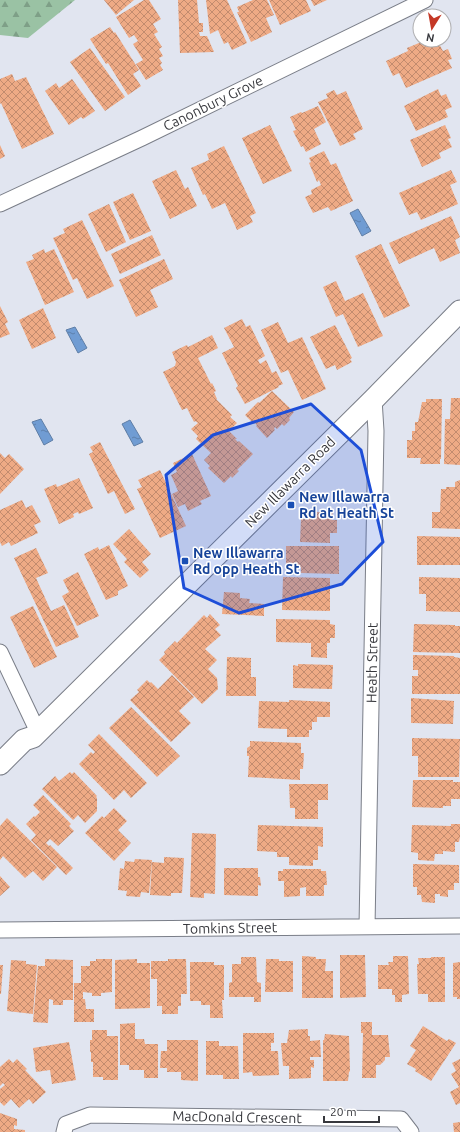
<svg xmlns="http://www.w3.org/2000/svg" width="460" height="1132" font-family="Ubuntu,sans-serif">
<defs>
<pattern id="forest-firs" width="22" height="20" patternUnits="userSpaceOnUse"><rect width="22" height="20" fill="#9ac2a4"/><path d="M5 1l3.5 6h-7zM16 11l3.5 6h-7z" fill="#7e9f87"/></pattern>
<pattern id="water-ripples" width="26" height="14" patternUnits="userSpaceOnUse"><rect width="26" height="14" fill="#709cd3"/><path d="M2 4q2-2 4 0t4 0M15 11q2-2 4 0t4 0" fill="none" stroke="#5d80ac"/></pattern>
<pattern id="building-cross-hatch" width="8" height="8" patternUnits="userSpaceOnUse"><rect width="8" height="8" fill="#eeaa85"/><path d="M0 0l8 8M0 8l8-8" fill="none" stroke="#c28b6e"/></pattern>
</defs>
<rect width="100%" height="100%" fill="#e1e5f0"/>
<path fill="url(#forest-firs)" d="M0,0H75L28,38L0,35Z"/>
<path fill="url(#water-ripples)" stroke="#5f7ea6" d="M358,209L371,231L362,236L350,213Z
M75,327L87,348L78,353L66,330Z
M41,419L53,440L44,445L32,422Z
M130,420L143,442L134,446L122,424Z"/>
<path fill="url(#building-cross-hatch)" d="M104,0H134L116,15Z
M144,0H149L161,19L153,24L158,32L154,34L162,47L159,49L163,56L159,58L162,63L160,65L163,70L146,80L136,64L143,60L133,44L138,41L134,35L129,38L116,17Z
M178,0H197L199,23H203V32H199L200,36H207L214,52L180,53Z
M206,0H227L247,43L232,50L228,42L224,44L218,30L210,34Z
M253,0H267L274,15L266,18L272,32L251,42L237,12H239L237,7Z
M269,0H306L311,11L280,25Z
M311,0H327L314,6Z
M110,27L114,33L115,32L139,70L133,74L141,86L128,95L108,63L106,64L90,39Z
M426,40L428,46L438,42L443,51L448,49L452,59L448,60L452,68L406,88L399,73L393,76L386,61L408,51L407,48Z
M90,48L125,97L105,111L70,62Z
M12,74L15,81L26,77L54,134L22,149L1,103L0,104V79Z
M72,79L95,111L83,119L81,117L69,125L45,91L56,83L59,88Z
M438,89L441,96L446,94L452,107L445,110L448,117L416,131L404,106Z
M334,90L337,95L346,91L363,129L353,134L356,139L340,146L318,102L328,98L326,94Z
M318,106L326,122L314,129L321,144L306,152L303,146L301,147L293,131L296,130L290,117L301,112L302,113Z
M270,125L292,171L263,184L242,138Z
M445,125L451,138L448,139L452,147L439,153L441,158L422,167L410,140Z
M0,145L5,156L0,159Z
M224,146L256,213L250,216L253,222L237,230L225,203L212,209L205,194L203,195L191,168L209,160L207,154Z
M324,151L331,165L336,163L353,201L331,211L328,207L313,213L305,197L312,194L311,190L321,185L319,180L317,182L309,163L311,162L309,158Z
M176,170L185,189L188,187L197,206L170,219L152,181Z
M451,170L457,182L450,185L458,204L421,220L417,212L409,215L399,193Z
M133,193L151,231L130,240L113,202Z
M109,204L126,242L106,252L88,214Z
M451,216L460,237L455,240L460,253L440,262L434,248L399,264L389,243Z
M82,220L114,286L87,299L77,278L73,280L53,238L65,233L63,229Z
M152,235L161,255L120,274L111,254Z
M381,244L410,306L384,318L355,256Z
M44,249L45,253L54,249L74,292L45,305L26,262L34,259L32,255Z
M164,259L173,279L150,290L158,307L136,317L119,280Z
M336,281L345,301L363,293L383,336L358,347L343,314L336,317L323,287Z
M0,306L8,322L5,324L10,334L0,338Z
M43,308L56,338L32,349L19,320Z
M242,319L246,327L250,325L265,356L258,360L260,364L266,360L272,373L276,371L283,384L278,386L279,387L245,404L236,388L238,386L222,353L234,347L224,328Z
M278,322L288,343L302,337L326,389L302,400L288,370L281,373L261,330Z
M335,325L352,358L350,359L352,362L337,370L335,365L326,369L310,337Z
M212,335L218,348L198,358L211,384L212,383L216,391L214,392L217,399H216L232,415L230,417L237,423L229,431L237,439H235L238,442L239,441L253,454L237,470L239,471L232,478L231,476L224,483L208,468L210,466L204,460L211,453L196,439L198,436L191,429L198,423L195,421L194,422L187,408L182,410L163,372L175,366L176,362L172,352L187,345L188,347Z
M272,391L294,412L289,418L290,420L284,426L282,424L277,429L275,427L274,429L275,430L267,438L256,426L257,425L255,423L254,424L245,415L258,402L259,403Z
M451,398H460V465L444,464L445,419H450Z
M426,399H442L441,459H440V464H420L421,458H407V440H412V431H415V422H418L422,402H426Z
M100,442L135,509L125,514L114,491L108,494L89,454L93,452L90,447Z
M0,453L5,458L9,454L24,469L0,494Z
M192,454L211,496L200,501L202,504L188,511L185,504L178,507L172,494L178,491L171,475L177,472L173,463Z
M160,470L186,526L160,538L137,489L142,487L138,480Z
M79,478L93,508L79,514L78,512L73,514L74,517L59,524L44,489L56,484L57,487Z
M460,480V529L432,528V512H440L441,489H446V487H455V482Z
M22,500L26,508L32,505L41,522L34,525L38,533L11,546L9,542L2,546L0,542V510Z
M305,512H333L332,520H337V533H330V543L300,542L301,519H305Z
M129,529L151,554L142,562L149,570L140,578L124,562L127,559L113,544Z
M417,536L460,537V565H417Z
M109,545L128,586L118,591V595L106,600L84,554L98,547L99,550Z
M286,546H339V574L301,573V567H286Z
M36,548L48,573L36,578L51,611L64,605L79,637L56,647L14,558Z
M78,572L99,616L77,626L62,596L69,592L63,580Z
M283,577L330,578V611L282,610Z
M419,577L460,578V612L426,611V594H419Z
M224,592L240,593V598L250,599L249,603L264,604V616L222,614Z
M33,606L57,657L34,668L10,617Z
M210,614L220,625L215,629L221,635L205,649L217,660L208,669L217,678L218,689L202,704L159,660L165,654L164,652L175,641L177,643L204,615L207,618Z
M276,619L330,620V624L335,625V638H330V643H327V658L311,657V643L276,642Z
M414,624L455,625V626H460V653L413,652Z
M413,655L454,656V657L460,658V694H412V676H418V670H413Z
M227,657L251,658V677H256V696H226Z
M298,664L333,665L332,689L293,688V665L298,666Z
M172,675L194,697L179,711L191,723L171,742L130,700L139,692L137,690L147,680L150,683L151,682L158,689Z
M411,698L454,701L453,724L411,723Z
M289,700L330,702V717H317V722H312V730H309V737H287V729L258,728L259,701L289,702Z
M131,707L180,756L157,777L109,728Z
M99,734L147,783L131,798L124,790L114,800L79,764L91,752L93,754L95,752L88,745Z
M412,738L460,739L459,777H418V756H412Z
M250,741L301,743V753H304L303,769H300V780L248,777L249,756H247V748L250,746Z
M70,772L72,774L74,772L97,796L96,797L97,798V811L85,823L78,815L73,820L42,789L55,776L59,781Z
M413,780H453V782H460V799H451V806H443V808L412,807Z
M289,784H328V800H318V819H295V808H290Z
M43,795L71,824L69,826L74,831L58,846L50,839L46,843L49,846L50,845L73,868L66,875L31,840L36,835L26,824L34,816L35,817L40,812L33,805Z
M114,808L127,821L118,830L131,843L114,861L85,833L102,816L104,818Z
M7,818L57,867L43,881L33,871L25,878L3,856L0,860V826Z
M451,824H460V837L459,842H455V852L443,851V854H435L434,861L418,860V853L411,852L412,825L451,826Z
M258,825L323,827V847L318,846V860H313V866L289,865V857H277V852L257,851Z
M192,833L216,834L215,894L204,893V898L190,897Z
M164,857L184,858L182,893H171V896L150,895L152,862L164,863Z
M135,859L152,860L149,893L141,892L140,897L126,896L127,891L118,890L120,868L124,869L125,861L134,862Z
M413,864L459,865V883H454V890H448V897L440,896V894H435V903L422,902L421,895H417V887H413Z
M224,868H258V877H260L261,886L258,885V896L224,895Z
M283,869H321V871H326L327,885H324V896H306V887L300,888V896L284,897V881H278V871H283Z
M0,876L10,887L0,896Z
M340,955H365L366,997L340,998Z
M302,956L316,957V959H326L325,971H333V998H302Z
M393,956H408L409,994L402,995V1002H395V995H392V989H378V965H389L388,962H393Z
M241,957H256L257,982L261,983V1002H254V997H229V983L232,982V964H241Z
M431,957H445V1002H428V994H418L417,964H419L418,958H431Z
M45,959L73,960V1000H63V1005H53V1000L49,999L48,1023L33,1022L38,966H45Z
M96,959H112V992L101,993V996H92V993L83,992V999H85L86,1009H94V1022H74V983H81V966H90V961H96Z
M137,959V963H150V1008L115,1009V960Z
M168,959H186L187,994H181V1006H178V1014H162V1006H157V979H151V961H168Z
M266,959H279V961H293V992H265Z
M11,960L26,961V964L37,965L33,1014L7,1011Z
M190,962H214V965H224V1000H222L223,1018H210V1005H201V1001H190Z
M460,962V999H457V997H453V963Z
M0,965H3L1,994H0Z
M361,1022H372V1035H388L390,1057H385V1060L380,1065H376V1078H362L363,1033H361Z
M135,1023V1039H144L145,1044H158V1078H144V1070H129V1065H120V1024Z
M423,1026L447,1041L449,1039L456,1043L431,1081L415,1071L416,1069L407,1064L416,1050L410,1046Z
M308,1029V1036H310V1041L320,1040L321,1057H310V1060H314V1068L311,1067V1078L289,1079V1066H283L281,1043H287L289,1030Z
M92,1030H107V1036H118V1080H103V1077H93V1062H91V1052H90V1040H92Z
M243,1033H274V1043H271V1051H278L279,1075L253,1076L252,1072L243,1073Z
M325,1034L349,1036L350,1071L349,1072L348,1081H323V1040H324Z
M167,1040H198V1081L181,1080V1072H167V1068H160L161,1051H167Z
M206,1041H219V1046H238L239,1079H223V1075H206Z
M69,1042L76,1080L52,1084L50,1070L36,1072L33,1048Z
M9,1059L13,1063L17,1059L27,1069L25,1070L46,1092L33,1104L29,1099L19,1108L11,1099L4,1106L0,1102V1089L5,1085L3,1083L0,1086V1067Z
M460,1059V1103L456,1105L450,1092L459,1087L451,1074L456,1071L452,1063Z
M0,1113L17,1119V1126L14,1125V1129L25,1130V1132H0Z
M460,1122V1132H454L453,1123Z"/>
<g fill="none" stroke-linecap="round" stroke-linejoin="round">
<defs>
<path id="street" d="M0,204L142,138L425,0
M0,652L38,732
M367,927L376,431L374,399
M0,930L460,926
M64,1132L66,1124L90,1115L401,1119L411,1132"/>
<path id="secondary" d="M0,764L24,740L33,737L374,399L460,311"/>
</defs>
<use href="#street" stroke="#7a7e88" stroke-width="17"/>
<use href="#secondary" stroke="#7a7e88" stroke-width="23"/>
<use href="#street" stroke="#fff" stroke-width="15"/>
<use href="#secondary" stroke="#fff" stroke-width="21"/>
</g>
<path fill="#1d4ed8" fill-opacity="0.2" stroke="#1d4ed8" stroke-width="3" stroke-linejoin="round" d="M311,404L361,450L383,542L342,584L239,613L184,588L166,475L213,435Z"/>
<g fill="#1a4fb4" stroke="#fff" stroke-width="1.5">
<rect x="287" y="501" width="8" height="8" rx="2"/>
<rect x="181" y="557" width="8" height="8" rx="2"/>
</g>
<g text-anchor="middle" stroke-width="3" stroke-linejoin="round" paint-order="stroke">
<g font-size="14" fill="#37383d" stroke="#fff">
<text transform="translate(213 103) rotate(-26)" y="5">Canonbury Grove</text>
<text transform="translate(290 482) rotate(-45)" y="5">New Illawarra Road</text>
<text transform="translate(372 663) rotate(-89)" y="5">Heath Street</text>
<text transform="translate(230 928) rotate(-1)" y="5">Tomkins Street</text>
<text transform="translate(237 1117) rotate(1)" y="5">MacDonald Crescent</text>
</g>
<g font-size="14" font-weight="bold" fill="#164399" stroke="#fff" text-anchor="start">
<text x="299" y="502">New Illawarra<tspan x="299" dy="16">Rd at Heath St</tspan></text>
<text x="193" y="558">New Illawarra<tspan x="193" dy="16">Rd opp Heath St</tspan></text>
</g>
</g>
<g transform="translate(432 28) rotate(191)"><circle r="19" fill="#ffffff" stroke="#afafb1"/>
<path d="M0-3L7 15L0 10L-7 15Z" fill="#c43826"/>
<text y="-6" font-size="11" font-weight="bold" text-anchor="middle" fill="#37383d">N</text>
</g>
<path d="M324 1116v6h55v-6" fill="none" stroke="#37383d" stroke-width="2"/>
<text x="330" y="1116" font-size="12" fill="#37383d" stroke="#ffffff" stroke-width="3" paint-order="stroke">20 m</text>
</svg>
